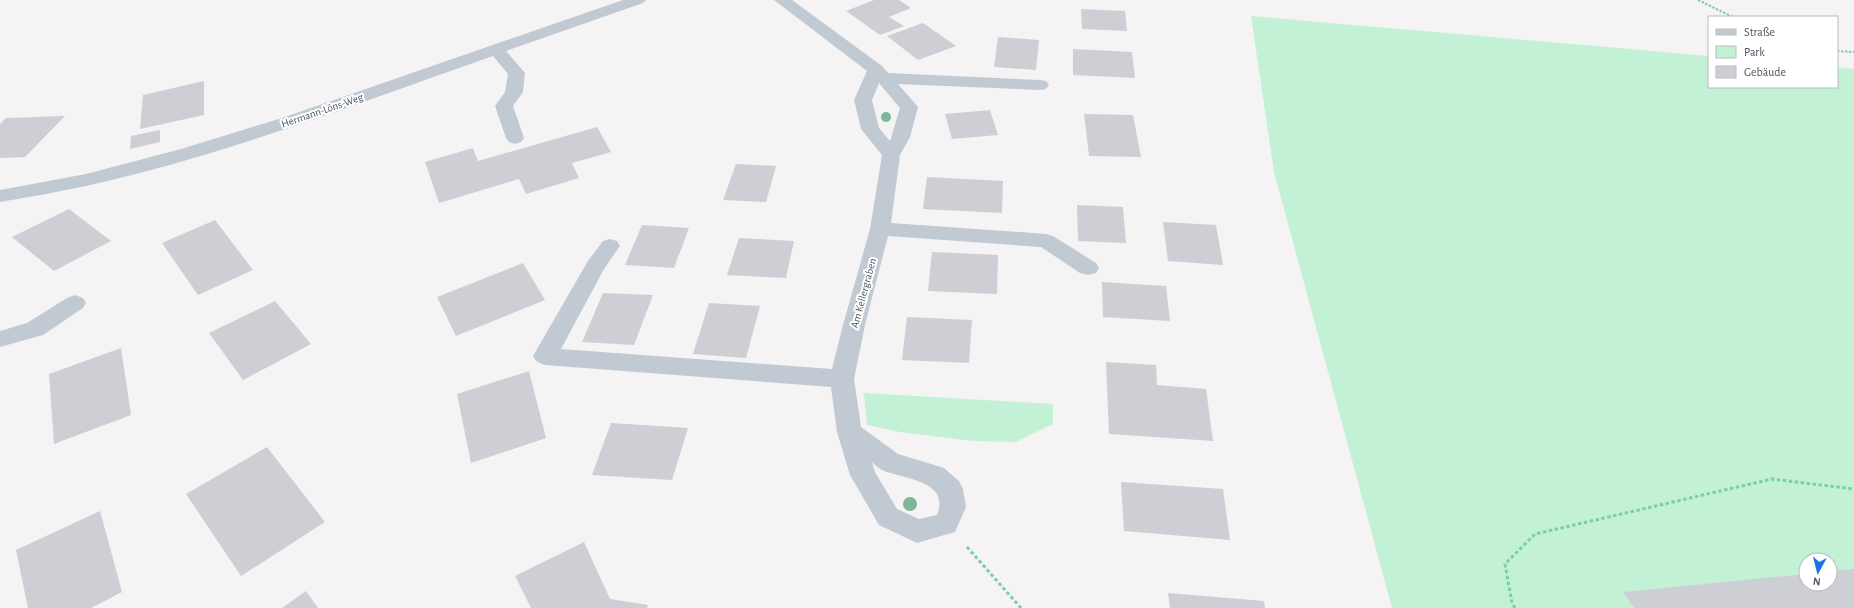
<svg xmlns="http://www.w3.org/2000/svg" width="1854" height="608" font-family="'Alegreya Sans',sans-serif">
<rect width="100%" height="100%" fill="#f5f3f3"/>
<path fill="#c3f1d5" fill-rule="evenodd" d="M1251,16L1709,56V87H1837V67L1854,69V608H1392L1274,172ZM1806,560H1830V584H1806Z
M864,393L1053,404V424L1016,442L973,441L900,432L867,425Z"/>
<path fill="#cdcfd5" d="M874,0H899L911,8L889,17L904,26L880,35L846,11Z
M1081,9L1125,11L1127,31L1082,29Z
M923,23L956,46L918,60L887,36Z
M998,37L1039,40L1036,70L994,67Z
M1073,49L1132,52L1135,78L1073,75Z
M204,81V115L140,129L143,95Z
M990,110L998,135L952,139L945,114Z
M1084,114L1133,115L1141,157L1089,156Z
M65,116L25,157L0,158V124L6,118Z
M597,127L611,152L572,163L579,178L526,194L519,179L439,203L425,162L473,148L478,161Z
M160,130V142L130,149L131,136Z
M736,164L776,166L766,202L723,200Z
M927,177L1003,181L1002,213L923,209Z
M1077,205L1123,207L1126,243L1078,241Z
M69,209L111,241L54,271L12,237Z
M215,220L253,270L198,295L162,243Z
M1163,222L1216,225L1223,265L1168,261Z
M642,225L689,228L674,268L625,265Z
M739,238L794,241L786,278L727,275Z
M932,252L998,255L997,294L928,291Z
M523,263L545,300L456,336L437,297Z
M1102,282L1166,286L1170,321L1103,317Z
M603,293L653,295L634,345L582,342Z
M275,301L311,344L243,380L209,333Z
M709,303L760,306L746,358L693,354Z
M907,317L972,320L969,363L902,360Z
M121,348L131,415L54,444L49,374Z
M1106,362L1156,365L1157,385L1206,389L1213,441L1109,434Z
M529,371L546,438L471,463L457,394Z
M611,423L688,428L672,480L592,475Z
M267,447L325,522L241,576L186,494Z
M1121,482L1223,489L1230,540L1124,531Z
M100,511L122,592L91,608H28L16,550Z
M584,542L610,599L648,605L647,608H531L515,576Z
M1854,569V608H1634L1623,592L1806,574V584H1830V571Z
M306,591L318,608H282Z
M1168,593L1264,601L1265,608H1170Z"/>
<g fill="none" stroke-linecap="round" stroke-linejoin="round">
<path stroke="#7ad0a6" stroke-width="2" stroke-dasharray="2.5 1.5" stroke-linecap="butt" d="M1698,0L1733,17
M1837,51L1854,52"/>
<path stroke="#7ad0a6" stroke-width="3" stroke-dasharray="3.5 2.5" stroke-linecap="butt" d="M967,547L1021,608
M1515,608L1512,603L1505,564L1535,534L1772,479L1854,489"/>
<path fill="#c1cad2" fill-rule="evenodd" d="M623,0H646L643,3L506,51L525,73L523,92L513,106L524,138L521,142L515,144L509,142L506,138L495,106L505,92L508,74L493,56C359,103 225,155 86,186C58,192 29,197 0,202V190L86,174L181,149L282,118Z
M774,0H792L882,66L888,73L1040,80L1046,81L1049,85L1046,89L1040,90L898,84L918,107L910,137L900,155L891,223L1046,234L1053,236L1096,263L1099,268L1096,273L1088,275L1080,273L1041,247L888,236L865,325L854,379L861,427L898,454L944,468L959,481L963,489L966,507L955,532L917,543L879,525L850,475L837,432L831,387L545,365L537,362L533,356L588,261L603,241L610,239L617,241L620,246L604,269L561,349L832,369L843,325L870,229L882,155L861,129L854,100L867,71ZM879,83L900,108L890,141L879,128L872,100ZM872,462C875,465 878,468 882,470C902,479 951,480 937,515L919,519L897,509L875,472Z
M75,295L83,298L86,303L83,308L43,335L0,347V331L27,323L67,298Z"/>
</g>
<g fill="#7bb799">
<circle cx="886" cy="117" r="5"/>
<circle cx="910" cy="504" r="7"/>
</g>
<g text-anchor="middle" stroke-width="4" stroke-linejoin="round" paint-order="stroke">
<g font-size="11" fill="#4a5661" stroke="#fff">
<text transform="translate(322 110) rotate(-19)" y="4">Hermann-Löns-Weg</text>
<text transform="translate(863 293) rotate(-75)" y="4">Am Kellergraben</text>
</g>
</g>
<rect x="1708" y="16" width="130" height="72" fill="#ffffff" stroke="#b7bbc0"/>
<rect x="1716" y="29" width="20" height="6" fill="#c1cad2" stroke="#b7bbc0"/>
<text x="1744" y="36" font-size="12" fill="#4a5661">Straße</text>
<rect x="1716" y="46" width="20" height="12" fill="#c3f1d5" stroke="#b7bbc0"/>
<text x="1744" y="56" font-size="12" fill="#4a5661">Park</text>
<rect x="1716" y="66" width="20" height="12" fill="#cdcfd5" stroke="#b7bbc0"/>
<text x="1744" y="76" font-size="12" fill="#4a5661">Gebäude</text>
<g transform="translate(1818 572) rotate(187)"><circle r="19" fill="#ffffff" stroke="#b7bbc0"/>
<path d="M0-3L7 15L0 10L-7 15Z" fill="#1a73e8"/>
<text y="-6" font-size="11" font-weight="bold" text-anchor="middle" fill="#4a5661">N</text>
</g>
</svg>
